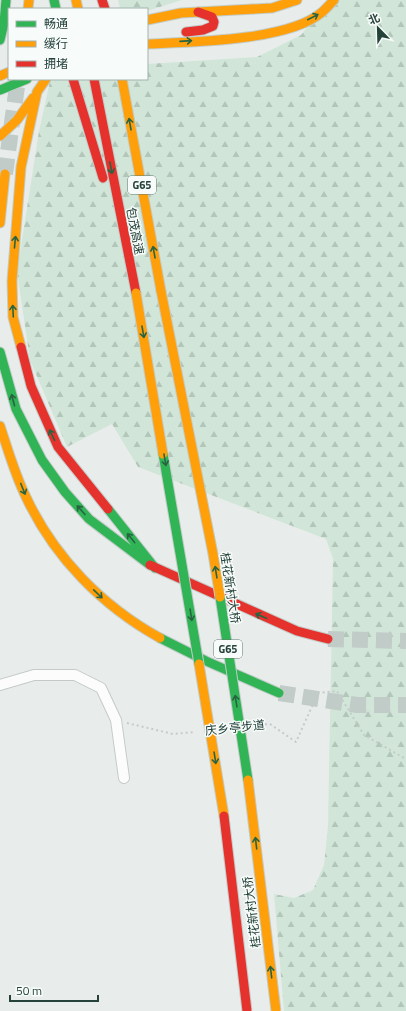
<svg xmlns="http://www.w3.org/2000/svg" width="406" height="1011" font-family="'Titillium Web','Noto Sans SC',sans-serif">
<defs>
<pattern id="forest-firs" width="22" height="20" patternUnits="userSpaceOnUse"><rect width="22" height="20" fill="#d1e6d8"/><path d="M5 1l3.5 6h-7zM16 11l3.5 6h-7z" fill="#b3c6ba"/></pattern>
</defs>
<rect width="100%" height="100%" fill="#e8edeb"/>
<path fill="url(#forest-firs)" d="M118,0H182L147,11V9H120Z
M329,0H406V1011H284L274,894L294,898L313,890L324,865L328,826L333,559L326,539L138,467L112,424L67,447L30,360L17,272L39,131L50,81L62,79H147V64L257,57L301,35Z"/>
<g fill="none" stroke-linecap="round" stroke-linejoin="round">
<path stroke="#c1cbc8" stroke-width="16" stroke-dasharray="16 8" stroke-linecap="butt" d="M5,174L18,79
M328,639L406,641
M279,693L357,705H406"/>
<defs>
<path id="street" d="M0,685L34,675H75L101,688L116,720L124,778"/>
<path id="fast" d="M54,0L56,9
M0,40L4,23L6,0
M0,90L27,79
M0,352L16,409L42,460L65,492L89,519L150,565
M108,509L155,568
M160,638L206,661L279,693"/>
<path id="slow" d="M76,0L78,9
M28,9L29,0
M147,20L181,13L272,8L297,0
M147,44C191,42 287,41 321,13C326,9 330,4 334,0
M0,76L9,72
M122,79L161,291
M0,136L17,120L33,98
M0,223L5,174
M21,347L13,317L12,281L21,167L37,92L46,79
M0,426C8,450 15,475 26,497C54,557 102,606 160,638"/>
<path id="jam" d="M102,0L105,9
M186,32L203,30L213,26L214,22L212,17L198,12
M73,79L103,178
M94,79L136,293
M21,347L31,386L58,447L108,509
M150,565L297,631L328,639"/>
</defs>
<use href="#street" stroke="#c5cac8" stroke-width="12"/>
<use href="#fast" stroke="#c3ccc9" stroke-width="11"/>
<use href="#slow" stroke="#c3ccc9" stroke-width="11"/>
<use href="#jam" stroke="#c3ccc9" stroke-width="11"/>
<path stroke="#c3ccca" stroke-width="2" stroke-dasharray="2 3" stroke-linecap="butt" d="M127,723L173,734L195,732
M255,725L270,724L296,742L318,693L337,691L364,735L406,759"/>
<use href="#street" stroke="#fcfcfc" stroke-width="10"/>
<use href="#fast" stroke="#30b455" stroke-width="9"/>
<use href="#slow" stroke="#ff9f0a" stroke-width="9"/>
<use href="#jam" stroke="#e5322d" stroke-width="9"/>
<defs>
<path id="fast-bridge" d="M163,454L199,664
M220,597L248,780"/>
<path id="slow-bridge" d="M161,291L213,554L220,597
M136,293L163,454
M199,664L224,816
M248,780L276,1011"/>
<path id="jam-bridge" d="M224,816L247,1011"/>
</defs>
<use href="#fast-bridge" stroke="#c3ccc9" stroke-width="11" stroke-linecap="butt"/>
<use href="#slow-bridge" stroke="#c3ccc9" stroke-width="11" stroke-linecap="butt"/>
<use href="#jam-bridge" stroke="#c3ccc9" stroke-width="11" stroke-linecap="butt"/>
<use href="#fast-bridge" stroke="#30b455" stroke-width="9"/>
<use href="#slow-bridge" stroke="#ff9f0a" stroke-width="9"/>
<use href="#jam-bridge" stroke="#e5322d" stroke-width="9"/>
</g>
<defs><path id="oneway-shaft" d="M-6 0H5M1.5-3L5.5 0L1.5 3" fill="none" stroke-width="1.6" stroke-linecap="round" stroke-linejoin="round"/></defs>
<g stroke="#286442">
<use href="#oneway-shaft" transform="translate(313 17) rotate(-27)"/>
<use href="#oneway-shaft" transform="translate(186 41) rotate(-4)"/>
<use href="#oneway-shaft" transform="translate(130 124) rotate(-100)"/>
<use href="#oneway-shaft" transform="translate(111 168) rotate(79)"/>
<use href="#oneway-shaft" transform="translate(15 242) rotate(-85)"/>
<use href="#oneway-shaft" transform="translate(154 252) rotate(-100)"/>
<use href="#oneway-shaft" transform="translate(13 311) rotate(-93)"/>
<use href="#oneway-shaft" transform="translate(143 332) rotate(80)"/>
<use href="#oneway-shaft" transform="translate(13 400) rotate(-105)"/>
<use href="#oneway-shaft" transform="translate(52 435) rotate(-115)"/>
<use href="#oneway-shaft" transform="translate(165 460) rotate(80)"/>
<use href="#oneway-shaft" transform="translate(23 489) rotate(68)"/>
<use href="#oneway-shaft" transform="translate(81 510) rotate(-132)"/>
<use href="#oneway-shaft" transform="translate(131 538) rotate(-129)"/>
<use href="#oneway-shaft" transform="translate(216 572) rotate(-99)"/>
<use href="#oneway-shaft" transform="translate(98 594) rotate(44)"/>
<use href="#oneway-shaft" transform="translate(191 615) rotate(81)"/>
<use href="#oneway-shaft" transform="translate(261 616) rotate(-157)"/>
<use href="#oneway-shaft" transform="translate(236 701) rotate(-99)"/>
<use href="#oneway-shaft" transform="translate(215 758) rotate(81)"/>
<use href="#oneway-shaft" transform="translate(256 843) rotate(-97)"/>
<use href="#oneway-shaft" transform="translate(271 972) rotate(-97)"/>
</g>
<g text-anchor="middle" stroke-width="3" stroke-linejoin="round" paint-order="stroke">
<g fill="#f7fbf9" stroke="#637a73" stroke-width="1">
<rect x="128" y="176" width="28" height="18" rx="3"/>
<rect x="214" y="640" width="28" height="18" rx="3"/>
</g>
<g font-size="11" font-weight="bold" fill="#24423a">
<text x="142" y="189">G65</text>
<text x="228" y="653">G65</text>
</g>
<g font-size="12" fill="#24423a" stroke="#f7fbf9">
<text transform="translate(135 231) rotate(79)" y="4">包茂高速</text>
<text transform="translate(230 588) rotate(81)" y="4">桂花新村大桥</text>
<text transform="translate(235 728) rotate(-6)" y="4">庆乡亭步道</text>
<text transform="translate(252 912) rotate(-97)" y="4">桂花新村大桥</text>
</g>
</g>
<rect x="8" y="8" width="140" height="72" fill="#f7fbf9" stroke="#a3b1ad"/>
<rect x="16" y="21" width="20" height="6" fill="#30b455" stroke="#a3b1ad"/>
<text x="44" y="28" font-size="12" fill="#24423a">畅通</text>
<rect x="16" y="41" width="20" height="6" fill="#ff9f0a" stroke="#a3b1ad"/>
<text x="44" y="48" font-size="12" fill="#24423a">缓行</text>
<rect x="16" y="61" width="20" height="6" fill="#e5322d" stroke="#a3b1ad"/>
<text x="44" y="68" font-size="12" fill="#24423a">拥堵</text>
<g transform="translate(378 28) rotate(337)" stroke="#f7fbf9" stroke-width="3" paint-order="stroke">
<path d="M0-3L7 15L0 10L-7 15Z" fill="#24423a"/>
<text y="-6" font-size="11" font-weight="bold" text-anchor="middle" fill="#24423a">北</text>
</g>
<path d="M10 995v6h88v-6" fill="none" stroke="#24423a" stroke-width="2"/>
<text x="16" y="995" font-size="12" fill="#24423a" stroke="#f7fbf9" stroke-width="3" paint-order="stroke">50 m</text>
</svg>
